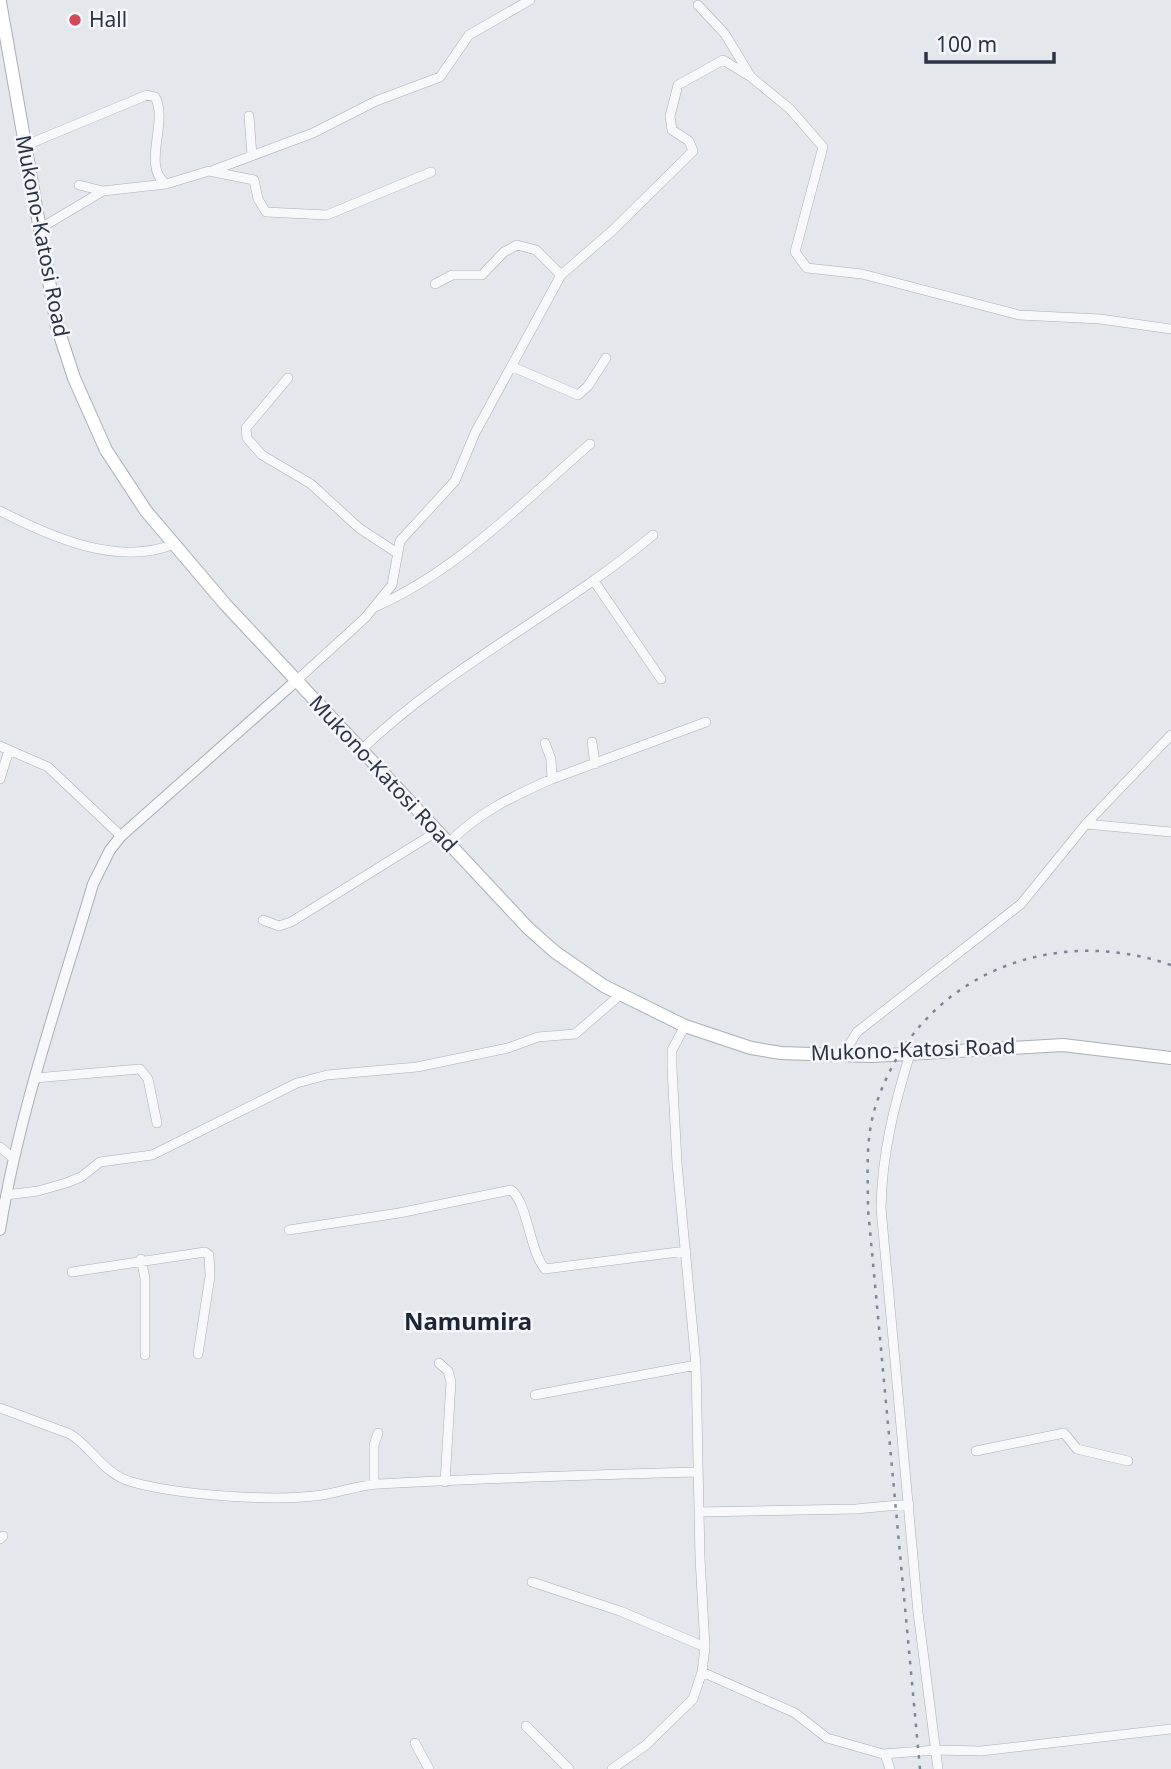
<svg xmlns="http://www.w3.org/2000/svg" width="1171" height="1769" font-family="'Noto Sans',sans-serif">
<rect width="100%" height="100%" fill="#e4e7ec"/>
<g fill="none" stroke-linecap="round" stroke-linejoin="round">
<defs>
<path id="minor" d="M698,5L725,34L751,77L790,109L823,147L795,252L807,268L862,274L1019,315L1100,319L1171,329
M249,116L252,156
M24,146L147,95L155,97C169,122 141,166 166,184L209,171L254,180L258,199L266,212L327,215L431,172
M214,170L313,133L376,101L440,77L469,35L530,0
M79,185L103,191L166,184
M39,229L103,191
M435,284L452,275H482L504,252L517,245L536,250L561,275
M513,367L578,395L588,386L606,358
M288,378L246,428L247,438L262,455L311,484L359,528L397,553
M0,511C51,537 118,567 174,544
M594,581L661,679
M375,607C457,571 523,502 590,444
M297,680L365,618L392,585L400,541L455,481L475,433L561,275L613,230L693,151L689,141L672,130L670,116L678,85L723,60L751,77
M592,742L595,764
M545,743L551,759L552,779L706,722
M0,746L48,767L121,836
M360,751C448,666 560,613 653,535
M0,779L9,750
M1086,824L1171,832
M448,844C475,814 515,795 552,779
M263,920L279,926L291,922L436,832
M910,1054C894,1106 882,1153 881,1208L918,1612L938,1769
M850,1056L849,1045L857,1032L1021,904L1086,824L1171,735
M35,1078L140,1069L148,1079L157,1123
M0,1147L13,1158
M6,1195L38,1191L66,1183L81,1177L100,1162L152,1155L297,1083L327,1075L417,1067L508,1048L538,1037L575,1034L620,995
M289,1230L399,1213L511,1190C528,1203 529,1250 545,1269L686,1251
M141,1259L145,1278V1355
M72,1272L205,1252L209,1255L210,1276L198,1354
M439,1363L448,1371L451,1382L445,1482
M535,1395L696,1365
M0,1408L70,1434C93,1448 103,1474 132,1482C178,1495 274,1502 322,1495C341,1492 359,1485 379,1484C485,1478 592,1475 698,1472
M976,1451L1064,1433L1077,1449L1128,1461
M374,1484V1445L378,1433
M699,1512L856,1509L909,1504
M0,1539L3,1536
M532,1582L620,1611L705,1647
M702,1672L795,1713L827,1738L883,1754L936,1750L981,1751L1171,1729
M526,1726L569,1769
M415,1743L429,1769
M885,1754L890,1769
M612,1769L646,1745L693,1699L702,1672L705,1647L700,1558L696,1365L677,1163L672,1068V1050L685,1026"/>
<path id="tertiary" d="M0,1230C19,1112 59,999 93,884L110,850L121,836L297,680"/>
<path id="secondary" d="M0,2L57,326L74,378L106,450L146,511L225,604L528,928L555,952L604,986L685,1026L751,1048L781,1053L872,1056L1063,1045L1171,1058"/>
</defs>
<use href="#minor" stroke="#a9aeb7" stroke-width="10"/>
<use href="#tertiary" stroke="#a9aeb7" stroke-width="12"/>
<use href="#secondary" stroke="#a9aeb7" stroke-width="14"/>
<use href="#minor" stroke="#f7f8fa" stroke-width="9"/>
<use href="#tertiary" stroke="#f7f8fa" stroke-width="10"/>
<use href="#secondary" stroke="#fff" stroke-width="12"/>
<path stroke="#7d8696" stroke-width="2.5" stroke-dasharray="3.5 7" stroke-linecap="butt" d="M920,1769L868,1209C868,1175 865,1141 875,1108C915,979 1047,922 1171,965"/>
</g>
<circle fill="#d1495b" stroke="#f4f6f9" stroke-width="2.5" cx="75" cy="20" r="7"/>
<g text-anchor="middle" stroke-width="5" stroke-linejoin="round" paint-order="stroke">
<g font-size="21" fill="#2b3445" stroke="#f4f6f9" text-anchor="start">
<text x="89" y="27">Hall</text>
</g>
<g font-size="21" fill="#2b3445" stroke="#f4f6f9">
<text transform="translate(42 236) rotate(79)" y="7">Mukono-Katosi Road</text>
<text transform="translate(383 774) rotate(47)" y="7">Mukono-Katosi Road</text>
<text transform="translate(913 1050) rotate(-2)" y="7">Mukono-Katosi Road</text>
</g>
<g font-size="24" font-weight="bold" fill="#1d2536" stroke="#f4f6f9">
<text x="468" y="1330">Namumira</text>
</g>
</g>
<path d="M926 52v10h128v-10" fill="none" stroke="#2b3445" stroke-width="3.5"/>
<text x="936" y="52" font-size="21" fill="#2b3445" stroke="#f4f6f9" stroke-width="5" paint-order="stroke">100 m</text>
</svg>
